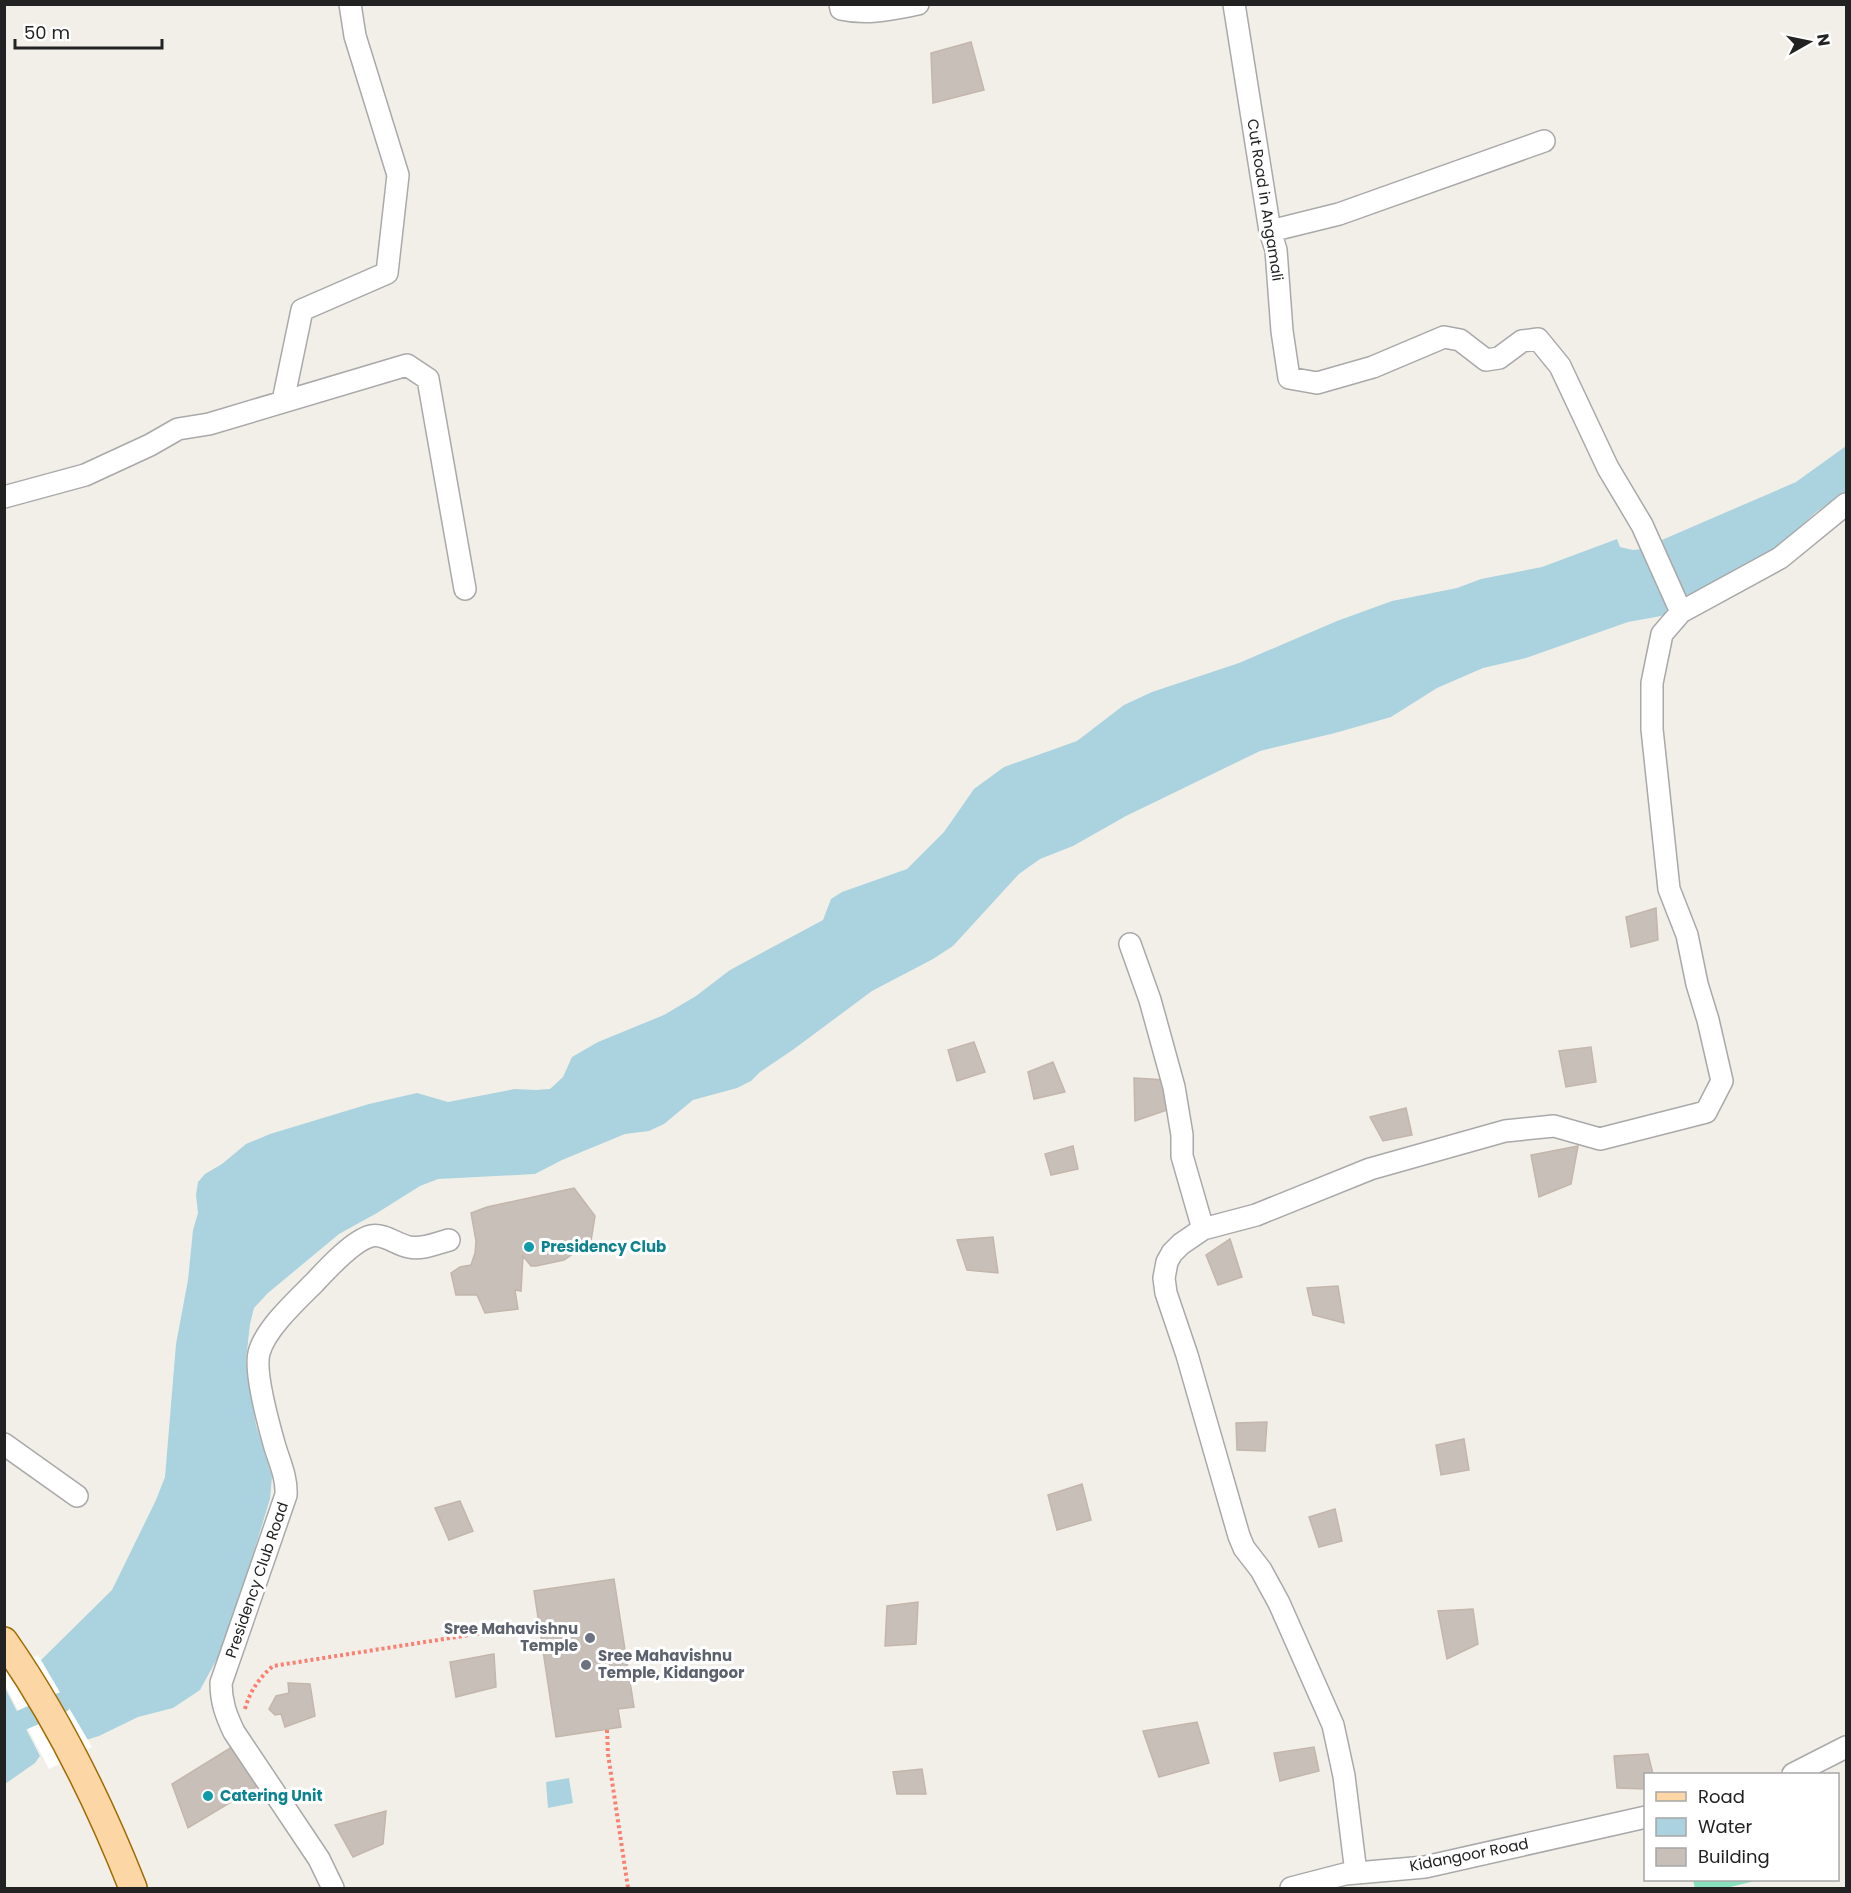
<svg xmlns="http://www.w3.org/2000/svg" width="1851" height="1893" font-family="Poppins,sans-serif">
<rect width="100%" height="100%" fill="#f2efe9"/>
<path fill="#88e0be" d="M1693,1880H1759L1726,1888H1695Z"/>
<path fill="#aad3df" d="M1846,446V491L1815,513L1746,577L1661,616L1628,622L1526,658L1483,668L1437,688L1391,717L1335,733L1260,751L1126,816L1073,846L1040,859L1019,874L953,946L933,959L872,991L794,1049L760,1072L751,1081L737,1088L693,1100L664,1124L649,1131L625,1134L562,1160L535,1174L438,1179L420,1186L377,1213L339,1234L268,1293L254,1308L250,1324L246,1360L256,1425L272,1476L270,1499L243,1587L218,1657L200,1690L173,1708L138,1717L99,1736L80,1742L38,1663L112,1590L156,1500L165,1477L176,1344L188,1280L193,1230L198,1213L196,1195L198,1182L205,1174L222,1164L246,1144L270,1134L369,1104L417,1093L448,1102L515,1089L536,1090L550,1089L563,1077L572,1057L598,1042L664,1015L696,996L730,970L823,920L831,899L842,892L907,869L944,832L974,789L1004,767L1077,741L1124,705L1152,692L1239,663L1337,621L1392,601L1457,588L1481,579L1542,567L1617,539L1620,547L1633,550L1641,549L1796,482Z
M4,1686L40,1756L35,1763L5,1784Z
M569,1778L573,1803L548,1808L546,1782Z"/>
<path fill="#fff" d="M38,1655L92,1747L49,1769L5,1685V1672Z"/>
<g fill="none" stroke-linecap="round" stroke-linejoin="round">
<path stroke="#aad3df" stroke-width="21" d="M4,1728L61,1703"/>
</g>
<path fill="#c7bfb8" stroke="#c4b6ab" stroke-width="1.5" d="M971,42L984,90L933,103L931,53Z
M1656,908L1658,940L1631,947L1626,917Z
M974,1042L985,1072L957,1081L948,1050Z
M1591,1047L1596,1082L1566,1087L1559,1051Z
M1053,1062L1065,1092L1034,1099L1028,1072Z
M1134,1078L1166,1080L1170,1109L1135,1121Z
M1406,1108L1412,1135L1383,1141L1370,1117Z
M1073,1146L1078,1169L1051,1175L1045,1154Z
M1578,1146L1571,1184L1539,1197L1531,1155Z
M574,1188L595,1216L591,1241L564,1260L536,1266H531L523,1256L521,1291L515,1290L518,1309L485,1313L477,1295H456L451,1273L460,1267L471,1265L475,1253L476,1241L471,1213L487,1207Z
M993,1237L998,1273L967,1270L957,1240Z
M1230,1239L1242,1277L1218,1285L1206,1255Z
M1338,1286L1344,1323L1313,1315L1307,1288Z
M1267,1422L1265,1451L1237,1450L1236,1423Z
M1464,1439L1469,1470L1441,1475L1436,1445Z
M1082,1484L1091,1520L1057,1530L1048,1495Z
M460,1501L473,1531L449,1540L435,1508Z
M1335,1509L1342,1541L1319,1547L1309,1517Z
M614,1579L634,1707L618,1709L621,1727L556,1737L534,1591Z
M918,1602L916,1644L885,1646L887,1606Z
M1473,1609L1478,1644L1447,1659L1438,1611Z
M494,1654L496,1687L456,1697L450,1662Z
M288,1683L310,1684L315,1716L285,1727L281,1714L275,1715L269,1709L276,1696L289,1693Z
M1197,1722L1209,1763L1159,1777L1143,1731Z
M235,1745L258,1786L188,1828L172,1784Z
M1314,1747L1319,1771L1280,1781L1274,1753Z
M1648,1754L1653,1774H1646V1789L1617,1788L1614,1756Z
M922,1769L926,1794H897L893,1772Z
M386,1811L383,1844L353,1857L335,1825Z"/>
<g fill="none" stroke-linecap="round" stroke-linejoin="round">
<defs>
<path id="minor" d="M840,4L841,9C867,15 892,9 918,4
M1234,4L1270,231L1276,250L1282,331L1289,378L1317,383L1373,367L1444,337L1460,340L1486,360L1499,358L1522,341L1538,339L1560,366L1608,468L1642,525L1681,612
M1270,231L1339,214L1544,141
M283,401L302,310L387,273L398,175L355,36L350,4
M4,497L85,475L150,445L178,429L209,424L407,365L428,379L465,589
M1130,944L1150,1000L1174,1087L1182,1135V1156L1203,1229L1181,1244L1172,1253L1167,1262L1164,1278L1166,1293L1187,1355L1239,1536L1244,1548L1261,1570L1279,1603L1333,1725L1344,1776L1356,1873
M1203,1229L1256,1215L1370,1169L1505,1131L1554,1126L1600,1139L1706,1112L1722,1081L1708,1020L1697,984L1687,935L1669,889L1652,729V683L1662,634L1681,612L1780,558L1846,504
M4,1444L77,1496
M1793,1774L1846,1747
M333,1888L319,1859L234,1732C226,1715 221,1702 221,1683L286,1495C287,1478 280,1463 275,1447C269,1426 254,1373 259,1353C265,1329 298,1299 315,1282C327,1269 354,1240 371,1236C384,1233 397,1245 409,1247C423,1250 437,1243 449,1240
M1291,1888L1345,1874L1425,1867L1646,1817"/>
<path id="major" d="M4,1641C57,1717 99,1802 133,1888"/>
</defs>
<use href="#minor" stroke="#a9a9a9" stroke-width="24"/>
<use href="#major" stroke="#a06b00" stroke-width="30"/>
<path stroke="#fa8072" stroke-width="4" stroke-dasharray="3 3" stroke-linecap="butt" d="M245,1709C250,1691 259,1678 273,1666L539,1624
M607,1730L608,1754L628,1888"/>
<use href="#minor" stroke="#fff" stroke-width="21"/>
<use href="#major" stroke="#fcd6a4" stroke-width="27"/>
</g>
<g fill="#0f9aa8" stroke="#fff" stroke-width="2">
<circle cx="529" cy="1247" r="6"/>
<circle cx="208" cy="1796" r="6"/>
</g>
<g fill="#6b7280" stroke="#fff" stroke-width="2">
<circle cx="590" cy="1638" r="6"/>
<circle cx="586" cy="1665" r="6"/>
</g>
<g text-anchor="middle" stroke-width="6" stroke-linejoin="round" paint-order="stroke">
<g font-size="15" fill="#222" stroke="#fff">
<text transform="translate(1265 200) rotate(81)" y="5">Cut Road in Angamali</text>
<text transform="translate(257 1580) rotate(-71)" y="5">Presidency Club Road</text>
<text transform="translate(1469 1855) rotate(-11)" y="5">Kidangoor Road</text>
</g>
<g font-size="15" font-weight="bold" fill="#0d838f" stroke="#fff" text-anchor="start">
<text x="541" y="1252">Presidency Club</text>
<text x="220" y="1801">Catering Unit</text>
</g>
<g font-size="15" font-weight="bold" fill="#5b616d" stroke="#fff" text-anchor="end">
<text x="578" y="1634">Sree Mahavishnu<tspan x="578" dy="17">Temple</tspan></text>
<text x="598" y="1661" text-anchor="start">Sree Mahavishnu<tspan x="598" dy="17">Temple, Kidangoor</tspan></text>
</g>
</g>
<rect width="1851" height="1893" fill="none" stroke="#222222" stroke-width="12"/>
<rect x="1644" y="1773" width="195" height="108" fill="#ffffff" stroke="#a7a7a7" stroke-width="1.5"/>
<rect x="1656" y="1792" width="30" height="9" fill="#fcd6a4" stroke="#a7a7a7" stroke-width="1.5"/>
<text x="1698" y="1803" font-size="18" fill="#222222">Road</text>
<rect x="1656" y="1818" width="30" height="18" fill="#aad3df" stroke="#a7a7a7" stroke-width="1.5"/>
<text x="1698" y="1833" font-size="18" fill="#222222">Water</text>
<rect x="1656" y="1848" width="30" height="18" fill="#c7bfb8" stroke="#a7a7a7" stroke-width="1.5"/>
<text x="1698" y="1863" font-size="18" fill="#222222">Building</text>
<g transform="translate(1809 42) rotate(81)" stroke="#ffffff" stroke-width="4.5" paint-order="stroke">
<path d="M0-4.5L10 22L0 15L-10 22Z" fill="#222222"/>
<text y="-9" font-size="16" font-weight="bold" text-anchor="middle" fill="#222222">N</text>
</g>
<path d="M15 39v9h147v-9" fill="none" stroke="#222222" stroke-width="3"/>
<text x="24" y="39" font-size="18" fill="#222222" stroke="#ffffff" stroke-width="4.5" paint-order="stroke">50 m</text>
</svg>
